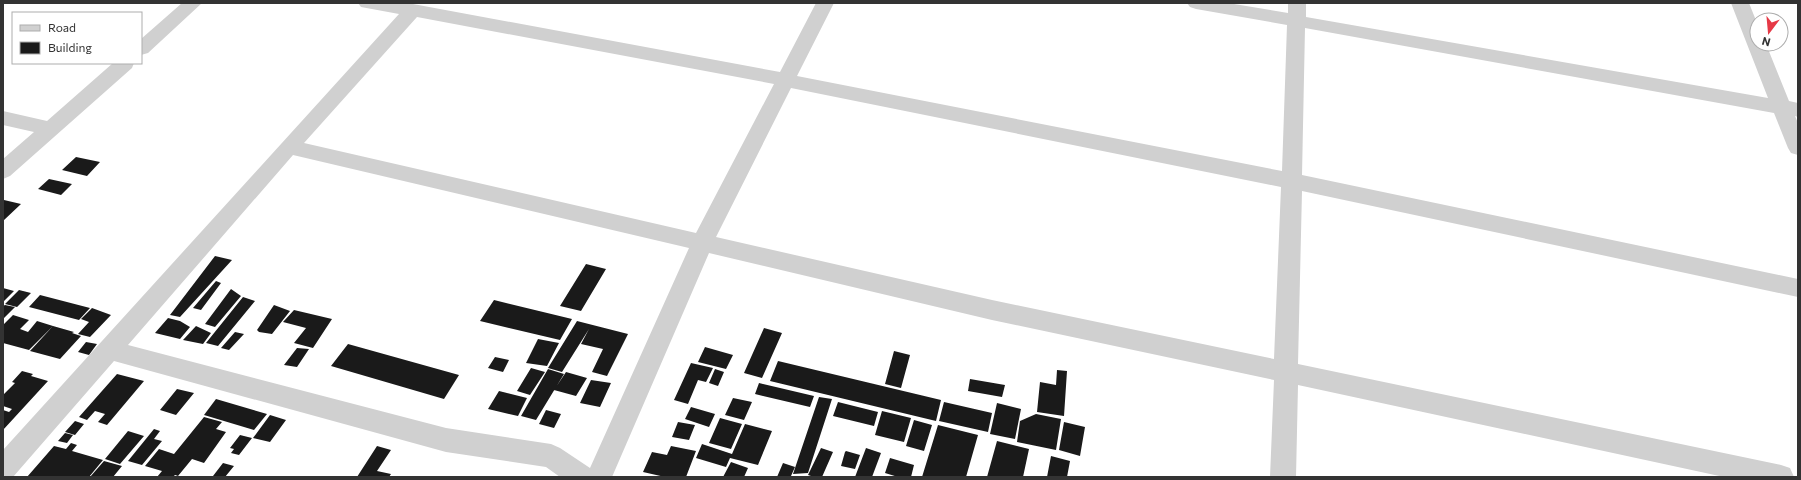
<svg xmlns="http://www.w3.org/2000/svg" width="1801" height="480" font-family="Commissioner,sans-serif">
<rect width="100%" height="100%" fill="#fff"/>
<path fill="#1a1a1a" d="M76,157L100,162L87,176L62,170Z
M49,179L72,184L61,195L38,189Z
M4,200L21,204L3,221V201Z
M215,256L232,260L180,317L170,315Z
M586,264L606,269L581,311L560,306Z
M216,281L221,283L201,310L193,308Z
M3,288L14,291L3,302Z
M231,289L241,296L215,327L205,324Z
M19,290L31,293L17,307L5,304Z
M40,295L90,308L79,320L29,307Z
M243,297L255,301L218,346L206,343Z
M494,300L572,319L560,340L480,321Z
M5,305L15,307L3,319V306Z
M274,305L290,311L272,334L259,332L257,330Z
M92,308L111,315L90,337L78,334L89,322L81,319Z
M294,310L332,319L313,348L294,343L306,328L283,322Z
M13,315L29,320L20,329L28,332L37,321L53,326L29,350L3,343V325Z
M168,318L180,321L190,327L180,339L155,333Z
M577,321L628,334L607,376L592,372L603,349L581,344L589,329L562,372L548,368Z
M53,326L74,332L72,333L81,336L60,359L30,351Z
M196,326L211,333L203,344L183,340Z
M764,328L782,333L762,378L744,373Z
M235,332L244,334L229,350L221,348Z
M538,339L559,343L547,366L526,363Z
M86,342L97,344L89,355L78,352Z
M348,344L459,375L444,399L331,366Z
M705,347L733,355L726,369L698,362Z
M297,348L309,349L297,367L284,365Z
M894,351L910,355L901,388L885,384Z
M495,357L509,360L503,372L488,368Z
M778,361L941,400L936,421L770,381Z
M691,363L713,368L706,382L698,380L688,404L674,400Z
M531,368L545,372L530,395L517,391Z
M548,369L564,374L536,420L521,416Z
M715,369L724,372L718,386L709,383Z
M1057,370L1067,371L1064,416L1037,412L1040,382L1056,385Z
M22,371L33,374L31,376L48,381L3,430V410L9,412L12,409L3,406V395L15,383L12,382Z
M566,372L587,378L576,396L554,390Z
M117,374L144,381L107,425L98,422L105,414L95,411L87,420L79,417Z
M970,379L1005,385L1002,397L968,391Z
M591,380L611,383L600,407L580,403Z
M759,383L814,396L810,407L755,394Z
M177,389L194,393L176,415L160,410Z
M499,391L527,398L518,416L488,409Z
M819,397L832,399L808,473L793,474Z
M733,398L752,402L744,420L725,415Z
M216,399L267,414L254,430L204,415Z
M838,402L878,412L874,426L833,416Z
M944,402L992,413L988,432L939,421Z
M997,403L1021,409L1015,439L990,434Z
M691,407L715,414L709,427L685,419Z
M546,410L561,414L554,428L539,424Z
M882,411L911,418L904,442L875,435Z
M1036,414L1061,419L1056,450L1017,442L1020,421Z
M270,415L286,420L270,442L253,438Z
M204,417L222,422L216,429L226,432L204,463L192,459L178,476L175,475L173,477H157L162,471L145,466L159,449L174,454Z
M720,418L742,424L731,449L709,443Z
M914,420L932,425L924,451L906,446Z
M75,421L84,424L75,435L65,432Z
M678,422L695,425L689,440L672,437Z
M1064,422L1085,427L1080,456L1059,450Z
M745,424L772,431L758,465L730,458L726,467L696,458L702,444L732,454Z
M938,425L978,435L966,477H922Z
M154,429L160,431L154,439L162,441L142,465L128,461Z
M128,431L144,436L120,464L105,459Z
M65,433L73,435L67,443L58,441Z
M240,435L252,438L239,455L231,453L234,449L230,448Z
M997,441L1029,449L1023,477H987Z
M71,443L77,445L72,451L103,460L89,477H27L54,446L66,449Z
M377,446L391,450L377,471L391,474L389,477H357Z
M671,446L696,451L686,477H665L643,472L652,452L667,455Z
M821,448L833,452L822,477H814L808,475Z
M866,448L881,453L872,477H855Z
M846,451L860,455L855,469L841,466L845,452Z
M1051,456L1070,461L1067,477H1047Z
M890,458L914,465L911,477H898L885,473Z
M104,461L122,466L113,477H90Z
M731,462L748,468L744,477H723Z
M223,463L234,466L225,477L213,476Z
M783,463L795,467L791,476L794,477H777Z"/>
<g fill="none" stroke-linecap="round" stroke-linejoin="round">
<path fill="#d0d0d0" fill-rule="evenodd" d="M182,3H202L148,53L141,55V39Z
M358,3L413,4L780,72L816,3H834L797,76L1282,171L1287,25L1196,9L1190,7L1187,3H1228L1288,13V3H1306V17L1768,98L1731,3H1749L1757,23V44H1766L1789,101L1798,103V117L1795,116L1798,123V155L1791,153L1788,148L1774,113L1305,28L1302,175L1798,279V297L1302,191L1298,364L1781,465L1790,468L1794,477H1724L1298,385L1296,477H1270L1274,380L992,320L709,253L612,477H560L546,467L446,452L114,361L13,477H3V450L399,14L361,7ZM417,17L774,84L696,233L304,143ZM791,88L1281,187L1274,359L992,300L716,237ZM293,155L689,248L590,468L560,448L551,444L446,428L128,345Z
M113,63H134L132,68L10,176L3,179V159L34,132L3,125V111L47,121Z"/>
</g>
<rect width="1801" height="480" fill="none" stroke="#333333" stroke-width="8"/>
<rect x="12" y="12" width="130" height="52" fill="#ffffff" stroke="#adadad"/>
<rect x="20" y="25" width="20" height="6" fill="#d0d0d0" stroke="#adadad"/>
<text x="48" y="32" font-size="12" fill="#333333">Road</text>
<rect x="20" y="42" width="20" height="12" fill="#1a1a1a" stroke="#adadad"/>
<text x="48" y="52" font-size="12" fill="#333333">Building</text>
<g transform="translate(1769 32) rotate(196)"><circle r="19" fill="#ffffff" stroke="#adadad"/>
<path d="M0-3L7 15L0 10L-7 15Z" fill="#e63946"/>
<text y="-6" font-size="11" font-weight="bold" text-anchor="middle" fill="#333333">N</text>
</g>
</svg>
